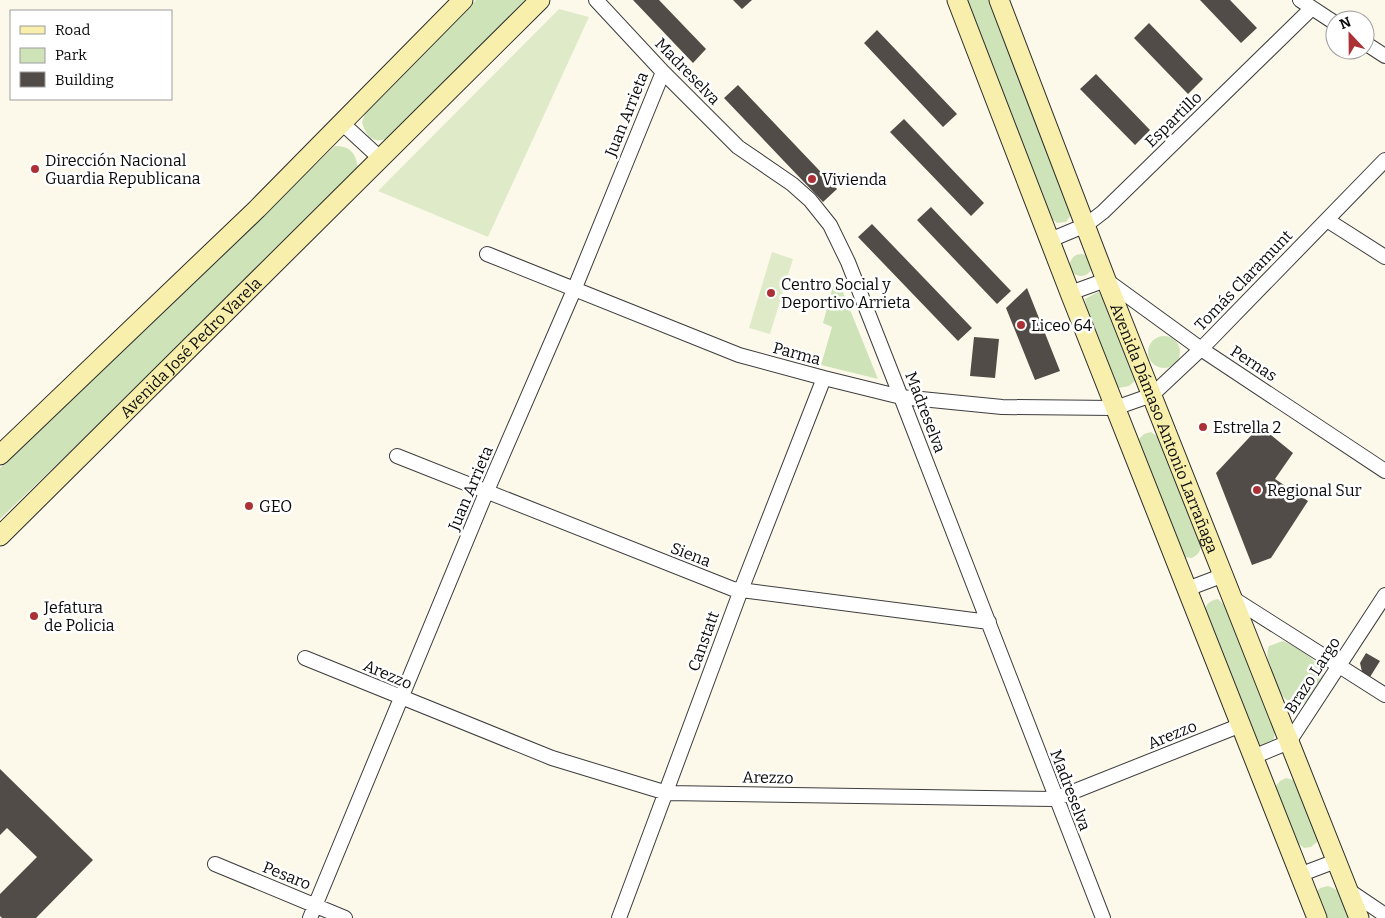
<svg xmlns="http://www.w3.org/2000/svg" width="1385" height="918" font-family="Bitter,serif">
<rect width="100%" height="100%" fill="#fdf9ea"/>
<path fill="#cee3b8" d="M476,0H525L391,136C376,146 366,138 362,122L366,111Z
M965,0H990L1071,207V215L1066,222L1057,223L1050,217Z
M335,146C350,146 356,153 358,168L272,258L0,519V468Z
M1070 265a11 11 0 1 1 22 0a11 11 0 1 1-22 0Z
M836,275L878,379L821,365L832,327L823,323Z
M1098,292L1103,294L1136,380L1129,386L1119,388L1116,385L1087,310L1085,299Z
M1148 352a16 16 0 1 1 32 0a16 16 0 1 1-32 0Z
M1151,432L1161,439L1200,542C1202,550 1199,554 1192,558L1184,557L1139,445V439L1144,434Z
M1218,599L1226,607L1274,728C1277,742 1268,751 1255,742L1204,614C1205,604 1209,601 1218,599Z
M1283,641C1298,648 1320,660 1324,677C1319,684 1314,694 1308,700C1285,722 1261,662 1269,646Z
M1286,778L1293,780L1296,784L1317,835V842L1311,847L1304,848L1294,840L1275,787L1280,781Z
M1328,886C1343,890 1345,905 1350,918H1323L1315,894L1320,888Z"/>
<path fill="#dfebc8" d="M559,9L589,17L488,237L378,191Z
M772,252L793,259L770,334L749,328Z"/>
<path fill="#524c48" d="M633,0H659L706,49L693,63Z
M733,0H752L742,9Z
M1200,0H1230L1257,28L1241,43Z
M1149,23L1203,79L1188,94L1134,38Z
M877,30L957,114L943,127L864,43Z
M1096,74L1150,130L1135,145L1080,89Z
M738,85L837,189L823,202L724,98Z
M904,119L984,203L971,216L890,132Z
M931,207L1011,291L997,304L917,220Z
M872,224L972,328L958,341L858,237Z
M1027,288L1060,371L1035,380L1006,308Z
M974,337L999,339L995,378L970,376Z
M1260,426L1293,453L1275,479L1308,501L1271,558L1252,565L1216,473Z
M1366,653L1380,661L1370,677L1362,672L1360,663Z
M0,769L93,860L36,918H2L0,916V894L37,857L7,828L0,835Z"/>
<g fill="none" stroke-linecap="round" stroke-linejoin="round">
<defs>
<path id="street" d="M596,0L663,72L738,147L792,184L810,200L830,225L848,262L901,397L1103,918
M1300,0L1335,23
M1365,43L1385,56
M342,123L381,159
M1327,220L1385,257
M1050,240L1086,225L1103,212L1312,8
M487,254L739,355L824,378L901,397L1002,407L1115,408L1152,395L1201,349L1385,160
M1070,293L1106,280L1201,349L1385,471
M397,456L733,589L989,622
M1187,589L1224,575
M1234,599L1385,695
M305,658L552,758L667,793L1055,799L1241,725
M1253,757L1289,742L1385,595
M215,864L345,918
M1299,875L1336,861
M1348,890L1385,915
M310,918L486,493L574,290L663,72
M619,918L741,590L824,378"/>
<g id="secondary">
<path d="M957,0L1070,293L1317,918"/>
<path id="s1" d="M999,0L1106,280L1359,918"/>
<path d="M0,455L257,209L463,0"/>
<path id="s2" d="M0,536L540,0"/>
</g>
</defs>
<use href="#street" stroke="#3d3d3d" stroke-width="16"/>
<use href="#secondary" stroke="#2c2c2c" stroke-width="21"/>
<use href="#street" stroke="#fff" stroke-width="14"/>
<use href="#secondary" stroke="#f7efab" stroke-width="19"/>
</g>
<g fill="#ac3136" stroke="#fff" stroke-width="2">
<circle cx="35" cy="169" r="5"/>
<circle cx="812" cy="179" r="5"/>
<circle cx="771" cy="293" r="5"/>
<circle cx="1021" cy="325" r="5"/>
<circle cx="1203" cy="427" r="5"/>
<circle cx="1257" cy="490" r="5"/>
<circle cx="249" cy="506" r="5"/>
<circle cx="34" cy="616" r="5"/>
</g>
<g text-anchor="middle" stroke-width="5" stroke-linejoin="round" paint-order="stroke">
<g font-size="16" fill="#0a0a0a" stroke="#fff">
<text transform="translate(688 71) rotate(46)" y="6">Madreselva</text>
<text transform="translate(626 114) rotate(-68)" y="6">Juan Arrieta</text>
<text transform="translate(1173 119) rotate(-44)" y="6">Espartillo</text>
<text transform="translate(1243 280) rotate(-46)" y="6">Tomás Claramunt</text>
<text dy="6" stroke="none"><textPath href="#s2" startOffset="268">Avenida José Pedro Varela</textPath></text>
<text transform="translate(797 353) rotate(15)" y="6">Parma</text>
<text transform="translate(1254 363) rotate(33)" y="6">Pernas</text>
<text transform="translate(926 412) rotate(69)" y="6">Madreselva</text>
<text dy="6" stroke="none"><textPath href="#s1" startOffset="459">Avenida Dámaso Antonio Larrañaga</textPath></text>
<text transform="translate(470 488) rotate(-67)" y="6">Juan Arrieta</text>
<text transform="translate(691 554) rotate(21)" y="6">Siena</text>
<text transform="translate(703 641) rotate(-70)" y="6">Canstatt</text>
<text transform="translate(388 674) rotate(23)" y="6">Arezzo</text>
<text transform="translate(1312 675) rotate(-57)" y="6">Brazo Largo</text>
<text transform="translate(1172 734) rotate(-22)" y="6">Arezzo</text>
<text transform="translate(768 777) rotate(1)" y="6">Arezzo</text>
<text transform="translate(1071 790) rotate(69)" y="6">Madreselva</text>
<text transform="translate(287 875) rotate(22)" y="6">Pesaro</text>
</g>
<g font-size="16" fill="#0a0a0a" stroke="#fff" text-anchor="start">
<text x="45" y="166">Dirección Nacional<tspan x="45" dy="18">Guardia Republicana</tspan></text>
<text x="822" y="185">Vivienda</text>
<text x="781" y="290">Centro Social y<tspan x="781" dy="18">Deportivo Arrieta</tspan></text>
<text x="1031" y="331">Liceo 64</text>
<text x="1213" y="433">Estrella 2</text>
<text x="1267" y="496">Regional Sur</text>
<text x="259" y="512">GEO</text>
<text x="44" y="613">Jefatura<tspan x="44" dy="18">de Policia</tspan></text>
</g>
</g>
<rect x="10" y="10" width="162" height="90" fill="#ffffff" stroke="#9d9d9d"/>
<rect x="20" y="26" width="25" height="8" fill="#f7efab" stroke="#9d9d9d"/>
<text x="55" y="35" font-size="15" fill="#0a0a0a">Road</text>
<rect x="20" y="48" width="25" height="15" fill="#cee3b8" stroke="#9d9d9d"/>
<text x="55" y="60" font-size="15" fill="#0a0a0a">Park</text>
<rect x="20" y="72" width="25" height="15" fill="#524c48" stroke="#9d9d9d"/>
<text x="55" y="85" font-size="15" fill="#0a0a0a">Building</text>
<g transform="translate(1350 35) rotate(338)"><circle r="24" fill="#ffffff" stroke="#9d9d9d"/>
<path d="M0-4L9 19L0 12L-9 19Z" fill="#ac3136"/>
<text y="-8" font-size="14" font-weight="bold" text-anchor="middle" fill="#0a0a0a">N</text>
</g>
</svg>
